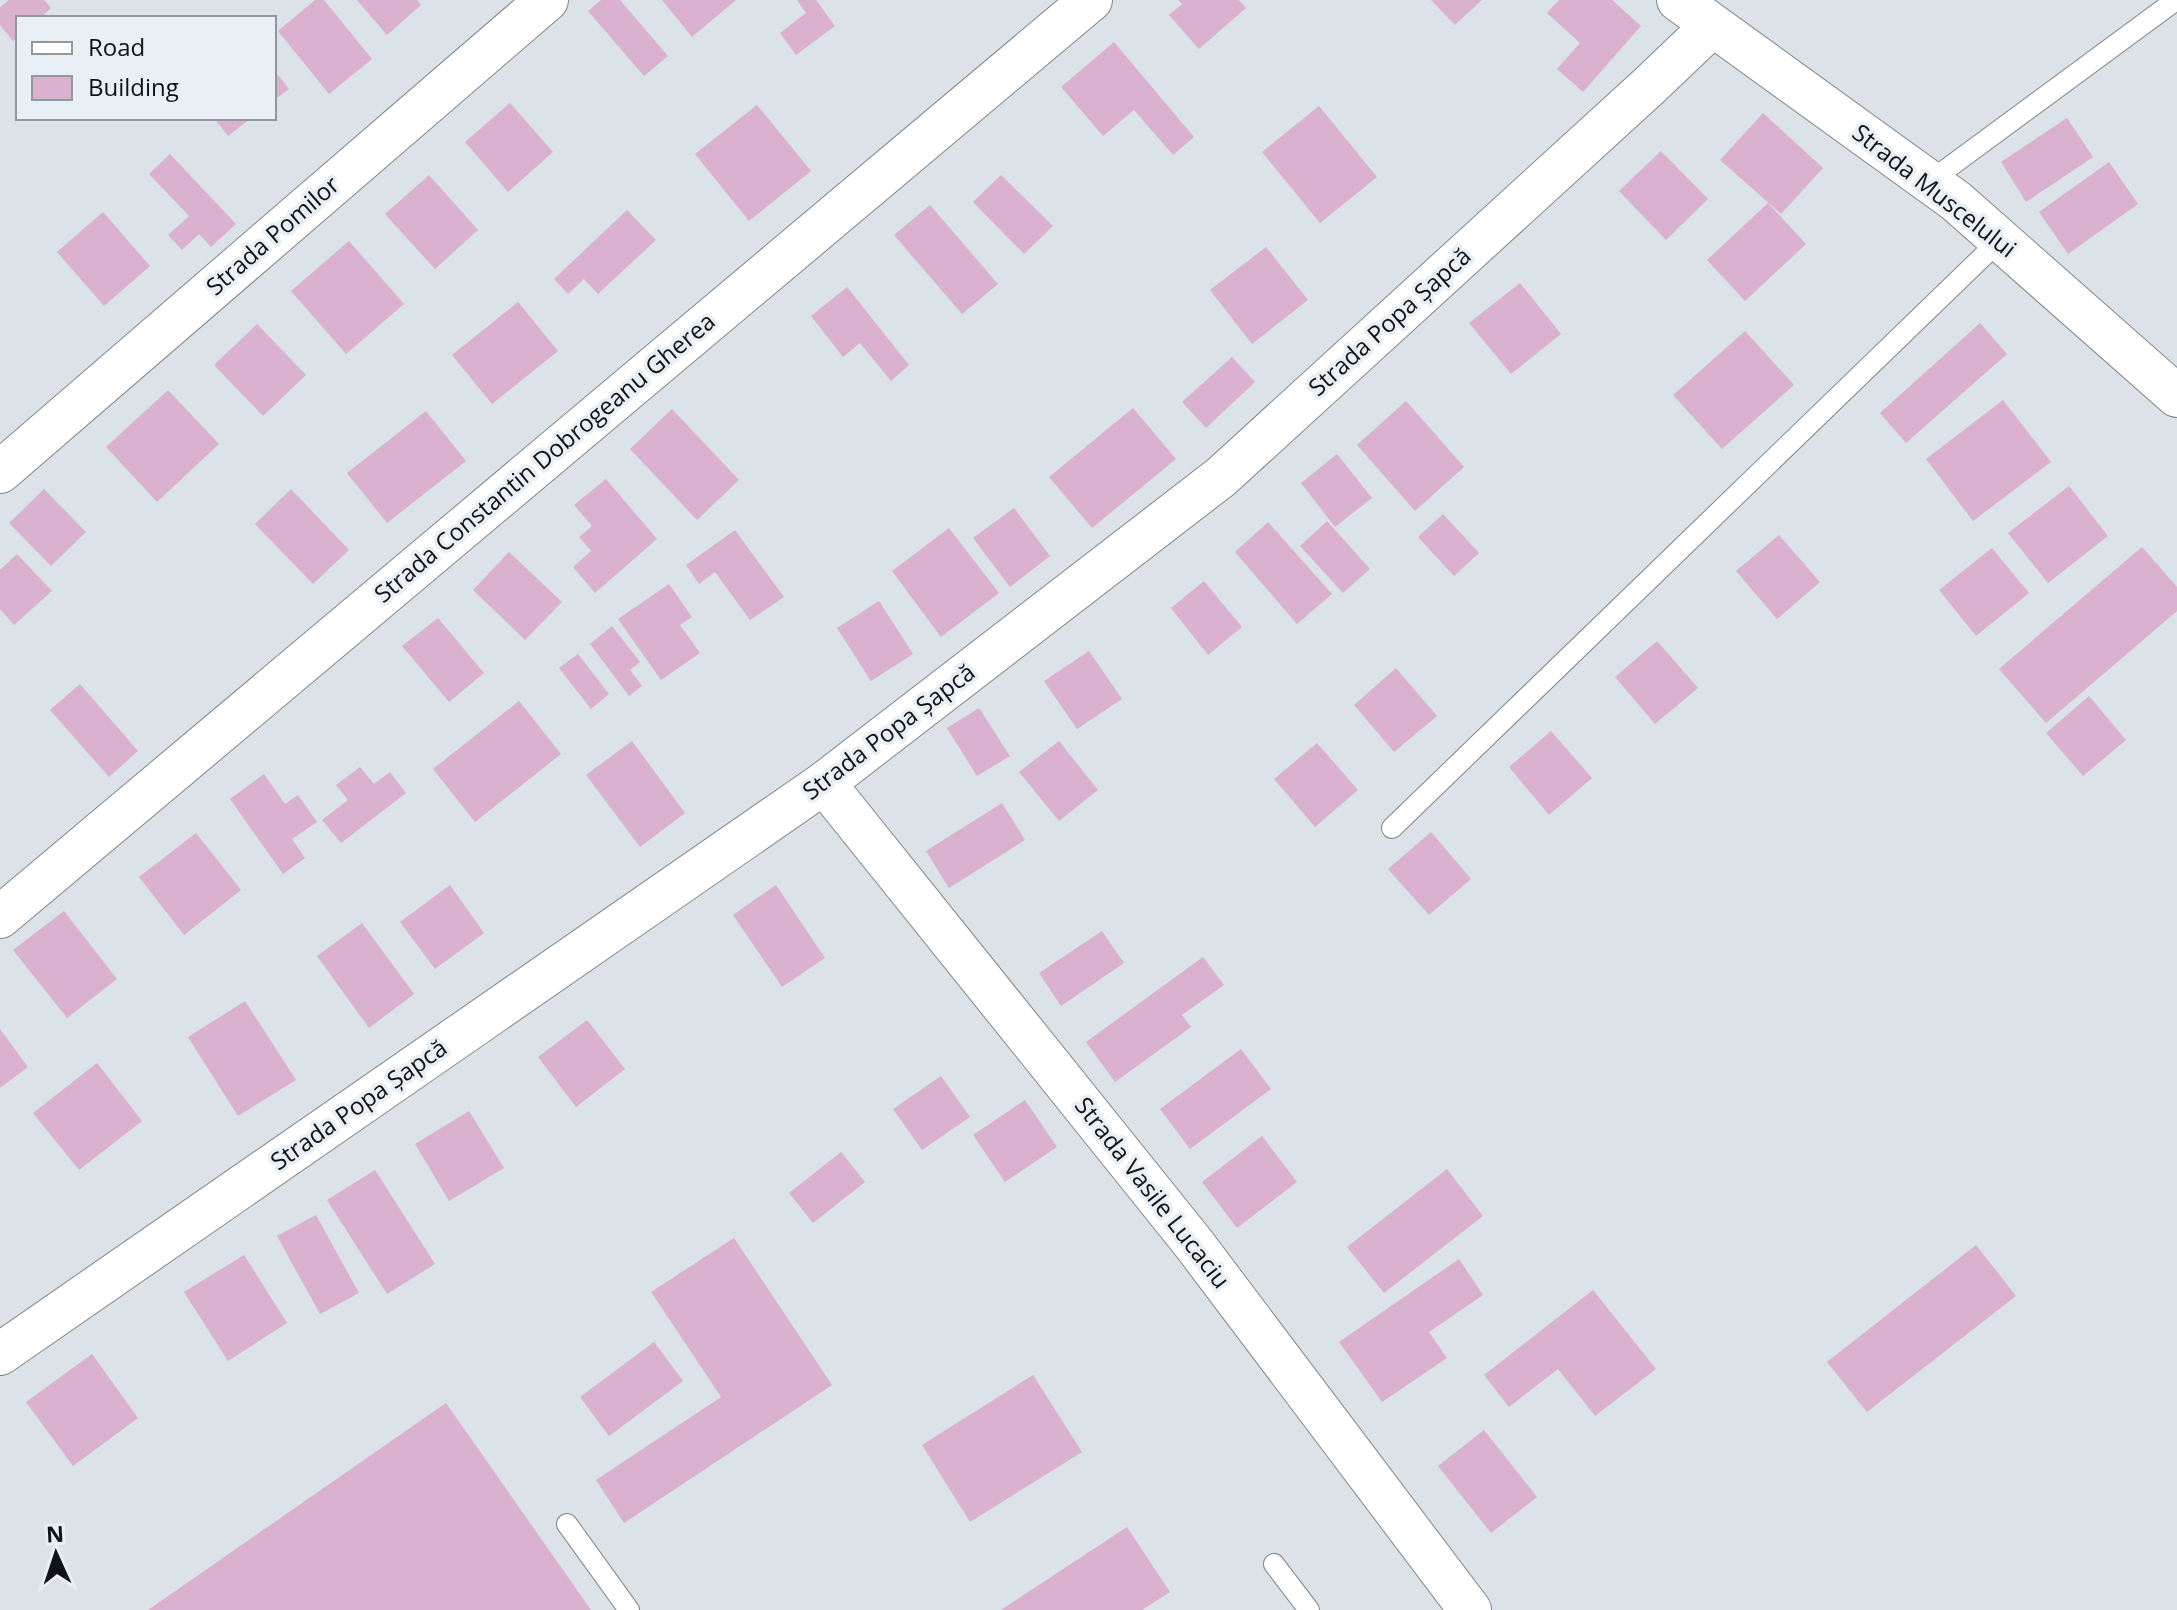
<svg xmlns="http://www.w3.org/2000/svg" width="2177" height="1610" font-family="'Open Sans',sans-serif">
<rect width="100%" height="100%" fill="#dbe2e8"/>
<path fill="#dab1ce" d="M9,0H44L51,8L40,18H18V36L13,41L0,25V7Z
M315,0H324L372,59L329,94L278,31Z
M357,0H417L421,5L387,35Z
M601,0H620L668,56L644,76L588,11Z
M662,0H736L692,37Z
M797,0H816L835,26L796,55L780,33L806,13Z
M1178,0H1239L1246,8L1199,49L1169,15L1182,4Z
M1431,0H1482L1455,25Z
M1559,0H1612L1641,26L1583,92L1557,69L1580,43L1547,13Z
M1114,42L1194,137L1173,155L1134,110L1103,136L1061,87Z
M274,70L289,89L274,100Z
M510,103L553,152L508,192L465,142Z
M757,105L811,171L749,221L695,154Z
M1319,106L1377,177L1320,223L1262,152Z
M1763,113L1823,168L1781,214L1720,160Z
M214,118H251L228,136Z
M2067,118L2093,157L2026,202L2001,162Z
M1661,151L1708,199L1666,240L1619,191Z
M170,154L236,224L211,247L199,234L182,250L168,235L189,216L149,174Z
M2109,162L2138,204L2068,254L2039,212Z
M429,175L478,230L435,269L385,214Z
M1001,175L1053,226L1024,254L973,202Z
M1768,203L1806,244L1745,301L1707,260Z
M930,205L998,284L962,314L894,235Z
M627,210L656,240L598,294L584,279L568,294L554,279Z
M103,212L150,266L104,306L57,252Z
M349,241L404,304L346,354L291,291Z
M1266,247L1308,300L1252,344L1210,290Z
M1520,283L1561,334L1511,374L1469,323Z
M847,287L909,365L891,381L860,343L843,357L811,316Z
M518,302L558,351L492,404L452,355Z
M1980,323L2007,354L1906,443L1880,413Z
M257,324L306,375L263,416L214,365Z
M1745,331L1794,385L1722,449L1673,395Z
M1232,357L1255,382L1206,428L1182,402Z
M168,390L219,444L157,502L106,447Z
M2003,400L2051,462L1973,521L1926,459Z
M1406,401L1464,467L1415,511L1357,445Z
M1133,408L1176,459L1092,528L1049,477Z
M672,409L739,480L697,520L630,449Z
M426,411L466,461L387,523L347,473Z
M1337,454L1372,498L1335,527L1301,483Z
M606,479L657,539L595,593L573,567L591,551L579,537L592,526L574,505Z
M2069,486L2108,536L2048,583L2008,533Z
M44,489L86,532L51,566L9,523Z
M291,489L349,550L313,584L255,524Z
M1014,508L1050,556L1010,587L973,538Z
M1443,514L1479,553L1454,576L1418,537Z
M1327,521L1370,569L1343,593L1300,546Z
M1268,522L1332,594L1297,624L1235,552Z
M949,528L999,593L941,637L892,571Z
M735,530L784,597L750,620L715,572L699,584L686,565Z
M1779,535L1820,582L1777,619L1736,571Z
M2142,547L2177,587V611L2046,723L1999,669Z
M1992,548L2029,593L1976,636L1939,590Z
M509,552L562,602L525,640L473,590Z
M17,554L52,591L14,625L0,609V570Z
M1204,581L1242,627L1208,655L1171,608Z
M669,584L692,617L680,625L700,653L661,680L618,619Z
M879,601L913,654L871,681L837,628Z
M438,618L484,673L449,702L402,646Z
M612,626L640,662L630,670L642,686L629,696L590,644Z
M1657,641L1698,688L1655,724L1615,677Z
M1089,651L1122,699L1077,729L1044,681Z
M578,654L609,694L591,709L559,668Z
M1396,668L1437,716L1394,752L1354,705Z
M80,684L138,751L109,777L50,710Z
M2089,696L2126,740L2083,776L2046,733Z
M519,701L561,754L475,822L433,769Z
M979,708L1010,756L977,776L947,728Z
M1551,731L1592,778L1549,815L1509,767Z
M632,741L685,813L640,847L586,775Z
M1059,741L1098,790L1059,821L1019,772Z
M1317,743L1358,790L1315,827L1274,779Z
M360,767L374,784L390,772L406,793L341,843L322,820L348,800L336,785Z
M264,774L285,804L298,795L317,822L292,839L305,858L283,874L230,799Z
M1002,803L1025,840L949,888L926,851Z
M1431,832L1471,879L1429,915L1388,869Z
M196,833L241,890L184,935L139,877Z
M450,885L484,933L435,969L400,922Z
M776,885L825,958L782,987L733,915Z
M64,911L117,979L67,1018L13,950Z
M362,923L414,994L369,1028L317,956Z
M1102,931L1124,963L1061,1006L1039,973Z
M1203,957L1224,985L1182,1015L1191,1027L1115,1082L1086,1042Z
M245,1001L296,1080L238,1116L188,1037Z
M587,1020L625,1069L576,1107L538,1057Z
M0,1029L28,1067L0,1088Z
M1241,1049L1271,1089L1190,1149L1160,1109Z
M97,1063L142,1121L79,1170L33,1113Z
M941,1076L970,1117L922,1150L893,1109Z
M1025,1100L1057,1147L1005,1182L973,1135Z
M469,1111L504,1168L449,1201L415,1144Z
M1262,1136L1297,1182L1237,1228L1202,1182Z
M841,1152L865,1182L813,1223L789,1193Z
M1447,1169L1483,1216L1384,1293L1347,1247Z
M375,1170L435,1264L387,1294L327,1200Z
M316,1215L359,1293L320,1314L277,1236Z
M734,1238L832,1385L624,1523L596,1480L721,1397L651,1292Z
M1976,1245L2016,1296L1867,1412L1827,1362Z
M244,1255L287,1323L228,1361L184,1292Z
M1459,1259L1483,1295L1429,1332L1447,1358L1382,1402L1339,1342Z
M1593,1290L1656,1369L1595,1416L1558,1369L1509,1407L1484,1375Z
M654,1342L683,1381L609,1436L580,1397Z
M92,1354L138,1418L73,1466L26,1402Z
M1033,1375L1082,1452L970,1522L922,1445Z
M446,1403L591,1610H148Z
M1484,1430L1537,1497L1491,1533L1438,1466Z
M1127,1527L1170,1592L1142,1610H1001Z"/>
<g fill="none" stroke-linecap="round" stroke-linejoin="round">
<defs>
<path id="service" d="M1929,182L2176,0
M1392,828L2000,240
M567,1524L629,1610
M1274,1564L1309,1610"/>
<path id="minor" d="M1678,0L1956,201L2177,396
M0,472L547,0
M824,783L1194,1244L1470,1610
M0,917L1091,0
M0,1354L824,783L1221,477L1648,87L1712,26"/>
</defs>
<use href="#service" stroke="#80868b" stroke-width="22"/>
<use href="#minor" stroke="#80868b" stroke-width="44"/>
<use href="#service" stroke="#fff" stroke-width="20"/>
<use href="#minor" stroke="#fff" stroke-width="42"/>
</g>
<g text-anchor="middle" stroke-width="7" stroke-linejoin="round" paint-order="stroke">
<g font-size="24" fill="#101315" stroke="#e9f0f5">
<text transform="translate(1934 191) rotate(38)" y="8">Strada Muscelului</text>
<text transform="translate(273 236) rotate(-41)" y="8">Strada Pomilor</text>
<text transform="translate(1390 322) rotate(-42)" y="8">Strada Popa Șapcă</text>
<text transform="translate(545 458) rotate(-40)" y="8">Strada Constantin Dobrogeanu Gherea</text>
<text transform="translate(889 732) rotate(-37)" y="8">Strada Popa Șapcă</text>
<text transform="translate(359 1105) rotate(-35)" y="8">Strada Popa Șapcă</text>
<text transform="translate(1152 1193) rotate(52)" y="8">Strada Vasile Lucaciu</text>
</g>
</g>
<rect x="16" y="16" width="260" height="104" fill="#e9f0f5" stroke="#92989b" stroke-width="2"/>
<rect x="32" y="42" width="40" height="12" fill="#ffffff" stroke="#92989b" stroke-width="2"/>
<text x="88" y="56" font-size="24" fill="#101315">Road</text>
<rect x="32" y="76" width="40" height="24" fill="#dab1ce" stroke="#92989b" stroke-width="2"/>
<text x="88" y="96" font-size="24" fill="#101315">Building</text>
<g transform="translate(56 1554) rotate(357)" stroke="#e9f0f5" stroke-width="6" paint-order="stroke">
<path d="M0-6L14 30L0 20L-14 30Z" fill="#101315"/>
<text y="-12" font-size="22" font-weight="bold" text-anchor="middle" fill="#101315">N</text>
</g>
</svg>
